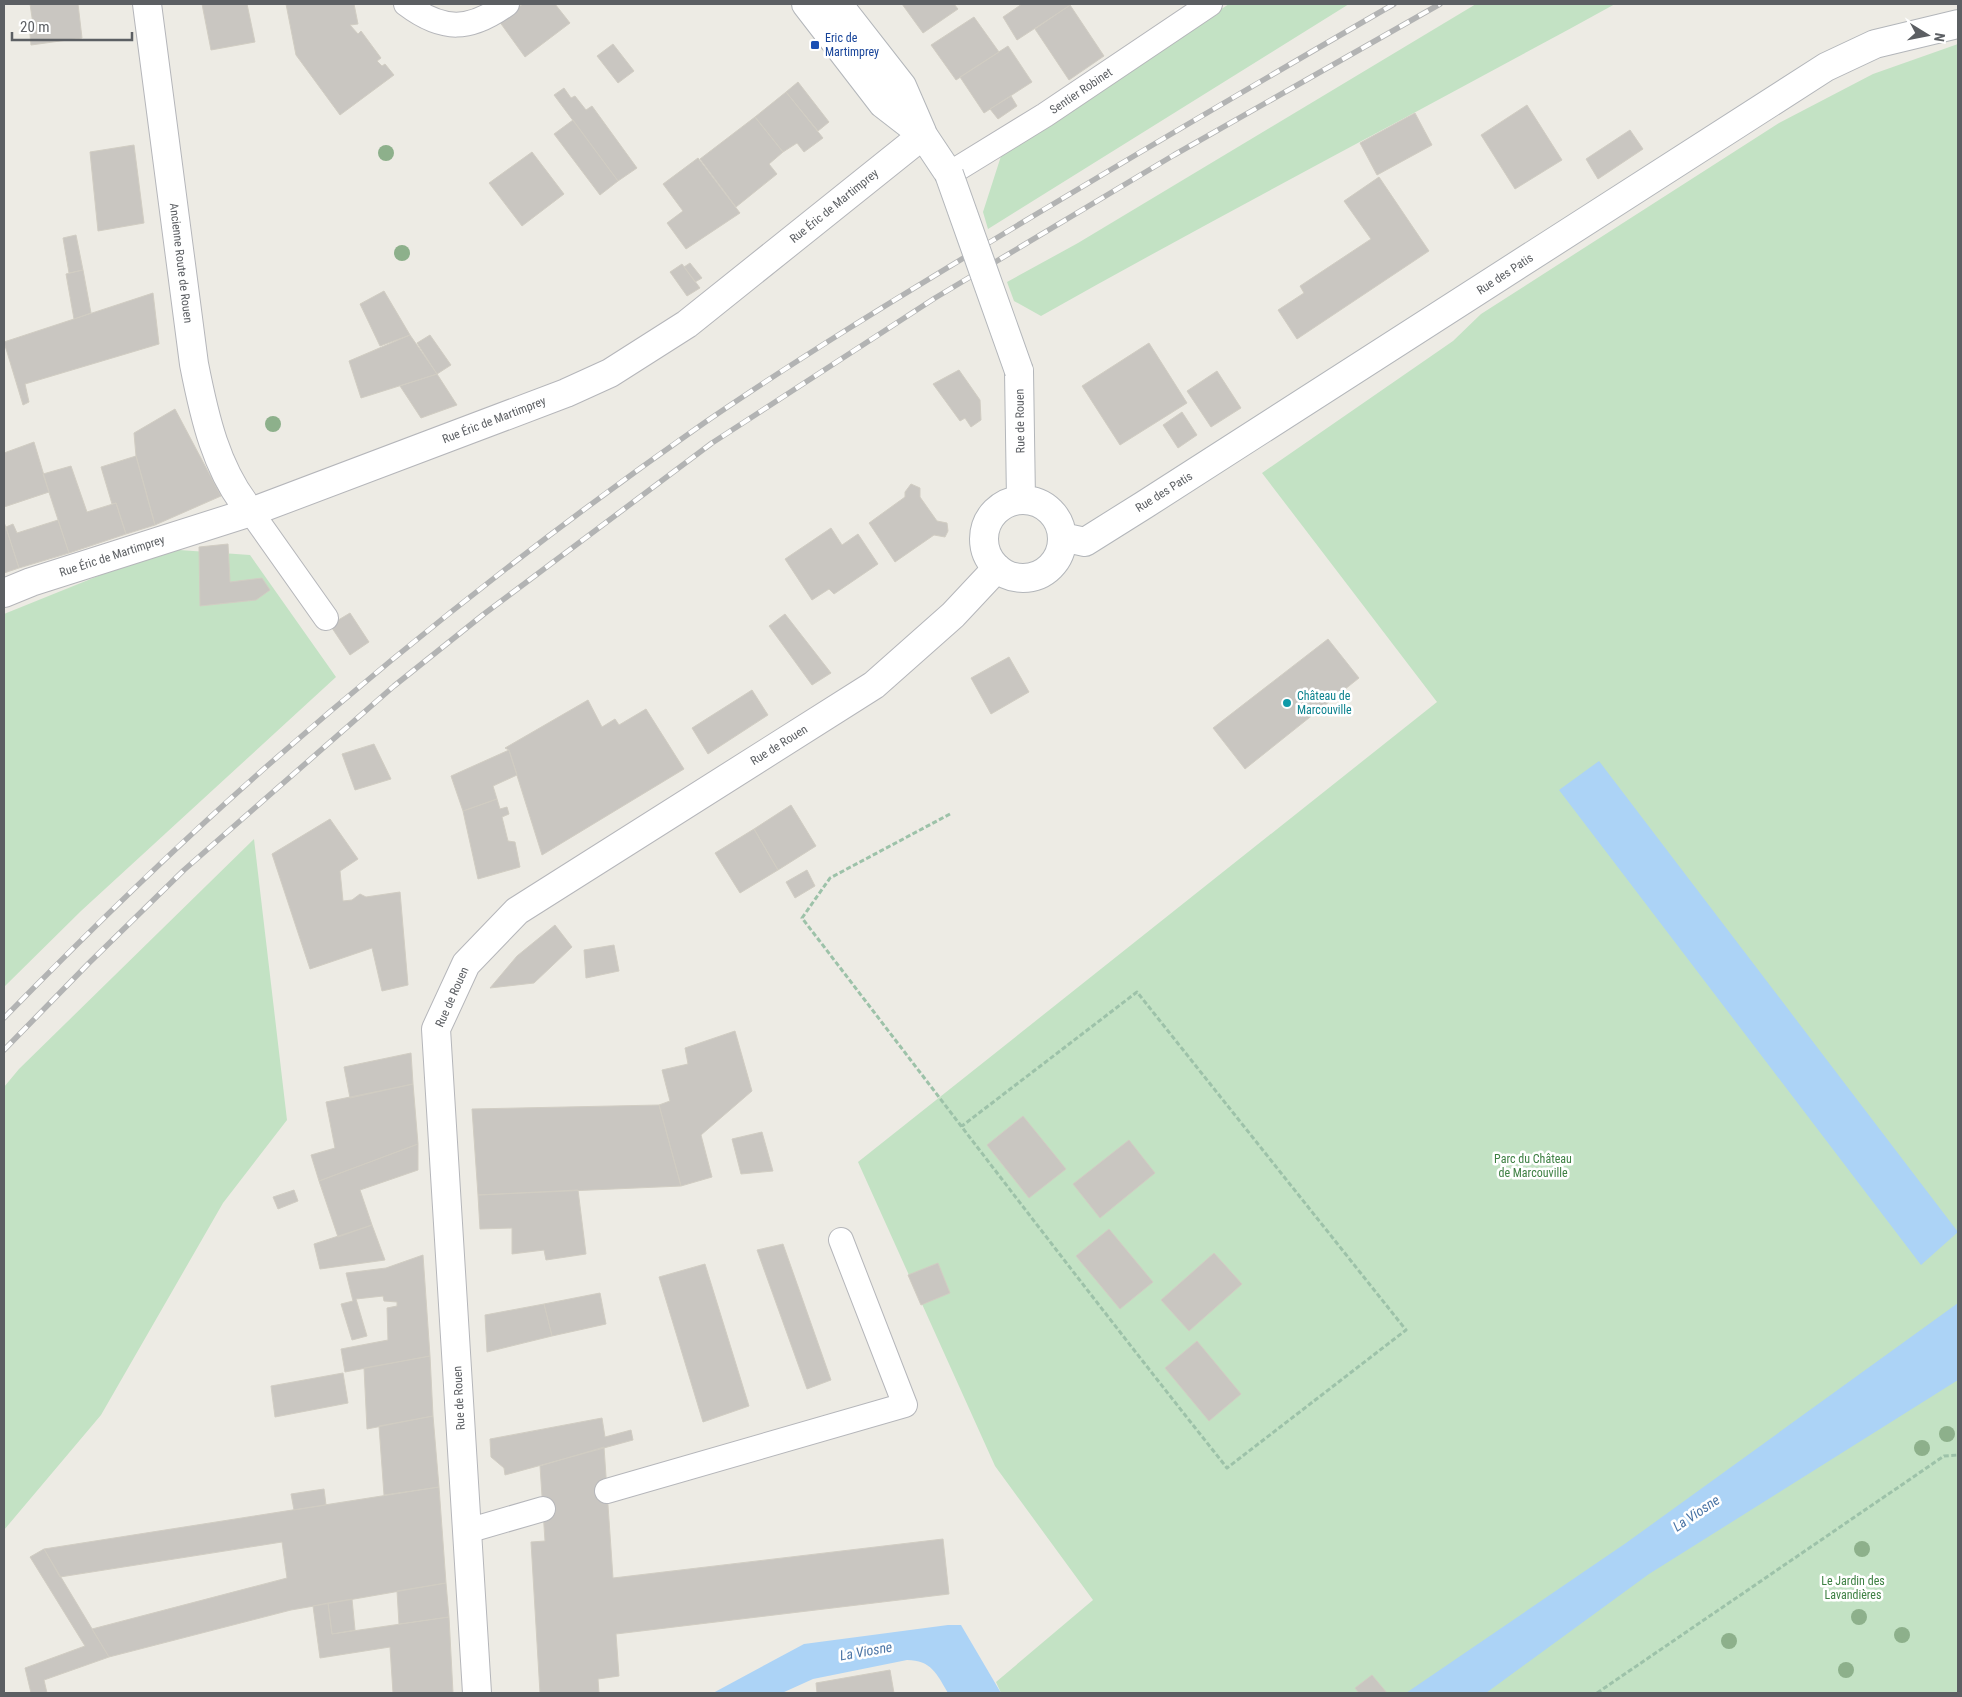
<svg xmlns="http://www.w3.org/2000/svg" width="1962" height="1697" font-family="'Roboto Condensed',sans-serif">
<rect width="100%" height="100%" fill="#edebe4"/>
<path fill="#c3e2c4" d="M1229,4H1349L988,229L983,212L1002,153Z
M1476,4H1615C1424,109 1231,209 1041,316L1014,301L1007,282L1078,243Z
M1958,44V1693H1001L996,1682L1093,1600L995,1466L858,1162L1437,702L1262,473L1453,341L1481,314L1779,123L1873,74Z
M165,549L250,555L336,677L81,911L4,987V614Z
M254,839L287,1120L223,1203L101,1415L4,1530V1087L19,1069Z"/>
<path fill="#acd3f6" d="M1599,761L1958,1232L1921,1265L1559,790Z
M1958,1303V1380L1649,1574L1486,1693H1406L1626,1543Z
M948,1625H961L1001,1693H948C937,1674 931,1660 907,1660L813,1679L782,1693H713L804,1644Z"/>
<path fill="#c9c6c1" stroke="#d1cdc3" d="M30,4H78L82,38L31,45L29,25L33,24Z
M202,4H247L255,42L211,50Z
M286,4H354L358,24L350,25L358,34L361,31L381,58L377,61L382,66L385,64L394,75L340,115L296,55Z
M523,4H555L570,23L525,57L499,21Z
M902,4H954L958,9L923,33Z
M1022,4H1072L1017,40L1003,17Z
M1070,5L1104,56L1069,80L1035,29Z
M974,17L999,52L956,80L931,45Z
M613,44L634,71L618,83L597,56Z
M1008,46L1032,82L984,113L960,77Z
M798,82L829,122L818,131L786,92Z
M564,88L571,98L575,96L586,110L592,106L637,168L618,181L554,95Z
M786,92L823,138L804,152L797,143L783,152L755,117Z
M1011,96L1017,106L998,119L990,109Z
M1527,105L1562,160L1515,189L1481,135Z
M1415,113L1432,145L1377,175L1360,143Z
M755,117L783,152L769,164L777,174L736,207L700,159Z
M573,120L618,181L600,195L554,134Z
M1630,130L1643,149L1598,179L1586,159Z
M134,145L144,223L98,231L90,152Z
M532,152L564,194L522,226L489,183Z
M698,158L740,213L686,249L667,223L683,211L663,184Z
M1379,177L1429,251L1297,339L1278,310L1304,293L1300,286L1371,239L1344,201Z
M76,235L83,270L69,273L63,238Z
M690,263L702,278L695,282L684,267Z
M682,264L700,288L687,296L670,272Z
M83,270L91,313L74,319L66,274Z
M384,291L410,335L380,346L360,304Z
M153,293L159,344L25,384L29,402L23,405L4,342Z
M410,335L437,374L361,398L349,361Z
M430,335L451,365L437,374L417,343Z
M1149,343L1187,403L1120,445L1082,386Z
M959,370L980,400L981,420L971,427L965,418L960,421L933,384Z
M1217,371L1241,408L1211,427L1187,391Z
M437,374L457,405L421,418L400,386Z
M175,409L221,496L155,525L136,456L134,433Z
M1182,412L1197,435L1178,448L1163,425Z
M34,442L49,492L4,507V453Z
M136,456L155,525L126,534L116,503L112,504L101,467Z
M71,466L87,512L116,503L126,534L69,553L43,474Z
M911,484L920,488V497L937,521L947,523L948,531L945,537L934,535L895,562L869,523L905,497V492Z
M58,520L69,553L19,568L6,527L13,524L17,533Z
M4,522L19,568L4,573Z
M831,528L842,545L858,534L878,564L834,594L829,589L812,600L785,559Z
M228,544L230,582L262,578L270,590L256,600L200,606L199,547Z
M350,613L369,642L350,655L330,625Z
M785,614L831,673L812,685L769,626Z
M1328,639L1359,678L1245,769L1213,728Z
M1009,657L1029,692L991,714L971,678Z
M752,690L768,715L708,754L692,728Z
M588,700L602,727L615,719L619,725L646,709L684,769L542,855L509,750L505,748Z
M374,744L391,779L355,790L342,754Z
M509,750L517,775L493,786L497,799L463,811L451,776Z
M497,799L500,809L507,807L509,814L502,817L508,841L515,842L520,867L478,879L463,811Z
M791,805L816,846L778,870L754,829Z
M330,819L358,859L340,871L343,901L352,900L360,894L366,897L400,892L408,985L382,991L372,948L310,969L272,854Z
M754,829L778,870L740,893L715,853Z
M807,870L815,886L795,898L786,882Z
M555,925L572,947L534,983L490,988L517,956Z
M614,945L619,971L586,978L584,950Z
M735,1031L752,1091L701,1135L712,1177L681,1186L659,1105L670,1101L662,1070L688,1064L685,1048Z
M411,1053L413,1084L350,1098L344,1067Z
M413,1084L418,1144L319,1181L311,1155L335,1148L326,1102Z
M659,1105L681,1186L478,1195L472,1109Z
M1023,1116L1066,1169L1029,1198L987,1145Z
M762,1132L773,1171L741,1174L732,1139Z
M1129,1140L1155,1173L1100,1218L1073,1184Z
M418,1144V1170L360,1190L372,1225L338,1237L319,1181Z
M294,1190L298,1201L278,1209L273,1197Z
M578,1190L586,1254L546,1260L544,1250L512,1254V1228L480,1229L478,1195Z
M372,1225L385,1260L320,1269L314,1244Z
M1109,1229L1153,1282L1120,1309L1076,1256Z
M783,1244L831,1380L807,1389L757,1250Z
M1214,1253L1242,1284L1189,1331L1161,1300Z
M423,1255L430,1356L345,1372L341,1349L388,1340L387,1308L397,1306V1302L384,1301L383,1296L356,1299L367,1336L352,1340L341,1304L353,1301L346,1273L386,1268Z
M938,1263L950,1293L921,1305L908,1275Z
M705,1264L749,1406L703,1422L659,1277Z
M600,1293L606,1324L552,1336L544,1304Z
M544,1304L552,1336L487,1352L485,1315Z
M1197,1341L1241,1394L1209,1421L1165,1368Z
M430,1356L433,1416L367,1429L364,1368Z
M343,1373L348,1403L275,1417L271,1386Z
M433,1416L439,1487L384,1495L379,1426Z
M602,1418L605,1437L631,1430L633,1440L505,1475L504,1468L491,1457L490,1439Z
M604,1447L613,1578L943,1539L949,1594L616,1634L619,1676L598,1679L599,1693H540L531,1542L545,1541L540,1466Z
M439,1487L446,1583L291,1610L109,1657L92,1629L287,1578L282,1542L60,1577L44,1549Z
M324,1489L326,1505L294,1510L291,1494Z
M44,1549L109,1657L44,1680L47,1693H31L25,1668L85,1646L30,1557Z
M446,1583L449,1617L399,1624L397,1591Z
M352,1599L355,1630L332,1634L328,1603Z
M328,1603L332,1634L449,1617L453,1693H393L390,1647L320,1658L313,1606Z
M890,1670L894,1693H817L816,1683Z
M1372,1675L1387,1693H1359L1355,1688Z"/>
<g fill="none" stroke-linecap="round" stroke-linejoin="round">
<defs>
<path id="service" d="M406,4C443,32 470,31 507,4
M949,174L1045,115L1210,4
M251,512L326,618
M607,1491L905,1405L841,1240
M467,1531L543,1509"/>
<path id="minor" d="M147,4L194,364C204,415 216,471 251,512
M4,593L31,582L251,512L566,393L610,373L687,324L923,135"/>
<path id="tertiary" d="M477,1693L436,1029L466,964L517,911L874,685L953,615L997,568"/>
<path id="secondary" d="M806,4L883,104L923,135L949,174
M838,4L902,86L922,132
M1019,371L1021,500
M984 539a39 39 0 1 1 78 0a39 39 0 1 1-78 0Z
M1062,537L1085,542L1144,505L1826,67L1875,44L1958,24"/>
</defs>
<use href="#service" stroke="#b5b6ba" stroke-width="26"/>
<use href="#minor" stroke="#b5b6ba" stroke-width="30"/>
<use href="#tertiary" stroke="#b5b6ba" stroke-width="30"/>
<use href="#secondary" stroke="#b3b6ba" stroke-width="30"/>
<path stroke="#9dc2a9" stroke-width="3" stroke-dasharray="5 2.5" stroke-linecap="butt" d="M950,814L830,878L802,918C943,1102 1083,1287 1227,1468L1406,1330L1137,992L962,1126
M1597,1693L1944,1456L1958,1455"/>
<use href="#service" stroke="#fff" stroke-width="24"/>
<use href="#minor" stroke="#fff" stroke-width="28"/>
<use href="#tertiary" stroke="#fff" stroke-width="28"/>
<use href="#secondary" stroke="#fff" stroke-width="28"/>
<defs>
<path id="rail" d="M4,1018C91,929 180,842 274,760C411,640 555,527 704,423C797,359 894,300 990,242C1124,161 1259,82 1394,4
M4,1050L89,963L184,870L394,686L484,614L712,443L935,298L1174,155L1440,4"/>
</defs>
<use href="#rail" stroke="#b2b3b3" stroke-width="5.5"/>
<use href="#rail" stroke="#fff" stroke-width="4" stroke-dasharray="11" stroke-linecap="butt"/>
<defs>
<path id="secondary-bridge" d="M949,174L1019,371"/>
</defs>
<use href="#secondary-bridge" stroke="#b3b6ba" stroke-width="30" stroke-linecap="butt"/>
<use href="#secondary-bridge" stroke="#fff" stroke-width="28"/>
</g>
<g fill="#8db08b">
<circle cx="386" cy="153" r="8"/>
<circle cx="402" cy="253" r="8"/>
<circle cx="273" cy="424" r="8"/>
<circle cx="1947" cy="1434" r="8"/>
<circle cx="1922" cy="1448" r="8"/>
<circle cx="1862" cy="1549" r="8"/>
<circle cx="1859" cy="1617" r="8"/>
<circle cx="1902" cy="1635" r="8"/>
<circle cx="1729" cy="1641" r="8"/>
<circle cx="1846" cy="1670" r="8"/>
</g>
<rect fill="#1a4fb4" stroke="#fff" stroke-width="2" x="810" y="40" width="10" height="10" rx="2.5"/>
<circle fill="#0f9aa8" stroke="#fff" stroke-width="2" cx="1287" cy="703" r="5"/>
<g text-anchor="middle" stroke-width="5" stroke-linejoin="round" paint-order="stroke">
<g font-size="12" fill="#164399" stroke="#fff" text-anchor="start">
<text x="825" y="42">Eric de<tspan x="825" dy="14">Martimprey</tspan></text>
</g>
<g font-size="12" fill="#5c5f63" stroke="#fff">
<text transform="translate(1081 91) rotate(-34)" y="4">Sentier Robinet</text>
<text transform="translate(834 206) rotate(-39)" y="4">Rue Éric de Martimprey</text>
<text transform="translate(181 263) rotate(83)" y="4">Ancienne Route de Rouen</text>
<text transform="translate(1505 274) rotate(-33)" y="4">Rue des Patis</text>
<text transform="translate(494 420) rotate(-21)" y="4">Rue Éric de Martimprey</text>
<text transform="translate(1020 421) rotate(-91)" y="4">Rue de Rouen</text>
<text transform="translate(1164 492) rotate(-32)" y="4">Rue des Patis</text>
<text transform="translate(112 556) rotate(-18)" y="4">Rue Éric de Martimprey</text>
<text transform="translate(779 745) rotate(-32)" y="4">Rue de Rouen</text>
<text transform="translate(452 997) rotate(-66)" y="4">Rue de Rouen</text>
<text transform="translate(459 1398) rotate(-93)" y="4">Rue de Rouen</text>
</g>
<g font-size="12" fill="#0d838f" stroke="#fff" text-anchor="start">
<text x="1297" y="700">Château de<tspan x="1297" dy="14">Marcouville</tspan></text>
</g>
<g font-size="12" fill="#3e8043" stroke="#fff">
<text x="1533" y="1163">Parc du Château<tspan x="1533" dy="14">de Marcouville</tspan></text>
<text x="1853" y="1585">Le Jardin des<tspan x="1853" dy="14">Lavandières</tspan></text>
</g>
<g font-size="14" font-style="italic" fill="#4b75a6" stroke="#fff">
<text transform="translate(1696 1513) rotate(-34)" y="5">La Viosne</text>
<text transform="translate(866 1651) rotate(-10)" y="5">La Viosne</text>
</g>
</g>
<rect width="1962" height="1697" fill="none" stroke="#5c5f63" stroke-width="10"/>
<g transform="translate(1927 35) rotate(100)" stroke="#ffffff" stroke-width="4" paint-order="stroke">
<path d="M0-4L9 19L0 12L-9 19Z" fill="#5c5f63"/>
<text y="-8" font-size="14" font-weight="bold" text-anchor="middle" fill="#5c5f63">N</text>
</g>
<path d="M12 32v8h120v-8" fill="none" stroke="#5c5f63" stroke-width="2.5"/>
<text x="20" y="32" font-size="15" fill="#5c5f63" stroke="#ffffff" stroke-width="4" paint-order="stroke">20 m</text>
</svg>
